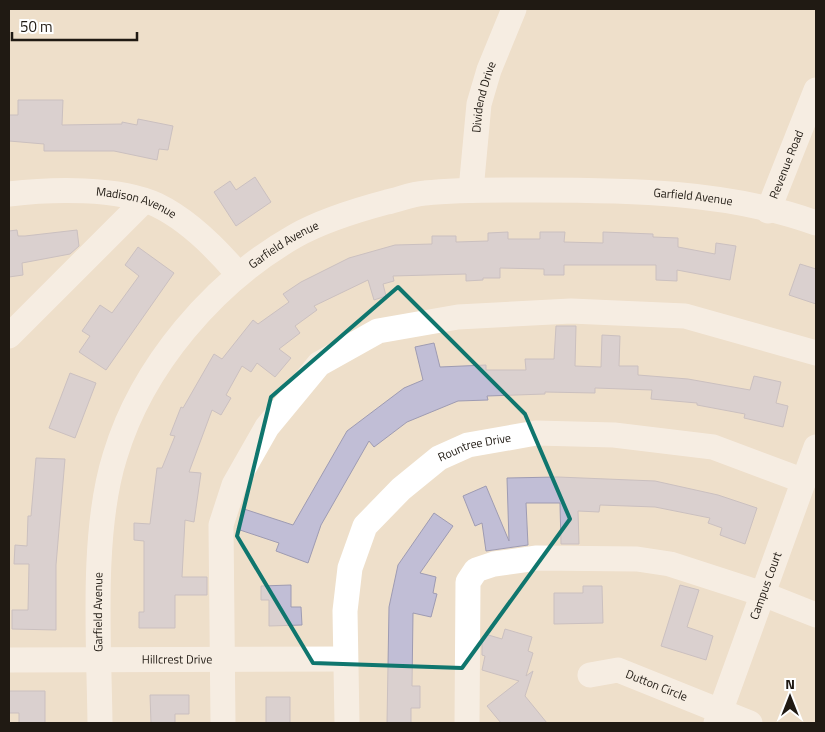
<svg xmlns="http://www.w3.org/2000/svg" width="825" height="732" font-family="'Titillium Web',sans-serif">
<rect width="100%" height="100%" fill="#eedfca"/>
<path fill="#c1bed6" stroke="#9e9bb2" d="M18,100H63L62,125L122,124V122L137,125L138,119L173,126L168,150L159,149L157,160L114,151H44V144L9,141V115H18Z
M255,177L271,202L236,226L214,192L230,181L236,190Z
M17,230L18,236H25L77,230L79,246L70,254L22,263L23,275L9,277V231Z
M508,232V239H540V232H565L564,242L603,243V232L653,234V237L678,238V247L715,254L716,243L736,246L730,280L677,270V281L656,280V265H564V275H544V269L500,268V278H483V280L466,281V274L393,276L394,281L383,284L386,296L374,300L368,280L314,306L317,310L295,326L300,333L279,349L291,358L275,377L257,363L251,372L242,366L226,395L231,398L221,415L212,410L189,472L201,473L194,522L185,520L182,577H207V595H175V628H139V612H144V541L134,540V523L150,524L157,468H162L175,436L170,435L181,407L183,408L214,354L222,359L253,320L258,324L289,302L283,294L301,282L349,258L395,245L432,244V236H456V242L488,241V233Z
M138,247L174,273L106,370L79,352L90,336L82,331L100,305L112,313L139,276L125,265Z
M800,264L816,269V304L789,295Z
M556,326H576L575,366L601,367L602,335L620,336L619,366H638V375L688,379L750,390L754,376L781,382L776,403L788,406L783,427L744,418L745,414L697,405V403L651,399L652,390L595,388V393L545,392V394L487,396L488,400L458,401L407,422L374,447L369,441L321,525L308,563L276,551L279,543L237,529L244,509L293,525L347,431L404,388L423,380L415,347L434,343L440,367L486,365V370H526L525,359H554Z
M70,373L96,383L75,438L49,428Z
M36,458L65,459L56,565V630L12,629V610H28L29,564H14L15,545L27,546L28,516H31Z
M558,477L655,481L718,495L757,508L745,544L720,535L722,528L708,523L710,518L655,507L600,505L599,512L578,511L579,544H561L560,503H526L528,545L486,551L482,523L475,526L463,496L486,486L509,541L507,478Z
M434,513L453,526L420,573L436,577L433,593L437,594L431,617L413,613L412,686H420V708H411V723H387L389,607L398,565Z
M291,585V607H301L302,625L269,626V600H261V586Z
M680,585L699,590L687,627L713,636L706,660L661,646Z
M583,586H602L603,623L554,624V593H583Z
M505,629L532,637L528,651L533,653L526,676L533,671L525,696L547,723H501L487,706L519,681L482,670L485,656L482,655V642L485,634L502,639Z
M9,691H45V723H19V713H9Z
M150,695H189V714H175V723H151Z
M266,697H290V723H266Z"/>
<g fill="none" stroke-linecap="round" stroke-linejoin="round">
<g stroke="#fff" stroke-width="25">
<path id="s1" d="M471,190L479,104L489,70L514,9"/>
<path id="s2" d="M9,194C51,189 118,187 157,205C188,220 216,248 238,274"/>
<path id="s3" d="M768,211L816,90"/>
<path d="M9,336L143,202"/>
<path id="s4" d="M9,660L345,659"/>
<path id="s5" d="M590,675L618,670L750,723"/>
<path id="s6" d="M100,723C99,643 91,532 115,456C142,366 214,282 295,236C323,220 357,210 387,202C400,199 412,194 425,193C461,189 498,190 534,190C627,190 728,191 816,223"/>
<path d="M223,723L221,525L234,485L267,427L319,364L378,331L458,317L571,311L685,316L816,353"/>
<path id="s7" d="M347,723L345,611L350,568L365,526L401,489L439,458L468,445L536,433L614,435L713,447L804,481"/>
<path d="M467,723L468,582L476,570L494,564L537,558L637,559L670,564L763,594L816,615"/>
<path id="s8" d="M716,723L816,447"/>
</g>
</g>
<path d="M0 0H825V732H0ZM398,287L525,414L570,519L462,668L313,663L237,536L271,397Z" fill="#eedfca" fill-opacity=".55" fill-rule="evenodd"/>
<path fill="none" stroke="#0f766e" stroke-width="4" stroke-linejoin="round" d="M398,287L525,414L570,519L462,668L313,663L237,536L271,397Z"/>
<g text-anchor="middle" stroke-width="4" stroke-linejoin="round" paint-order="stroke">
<g font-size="12" fill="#201a13" stroke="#fff">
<text dy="4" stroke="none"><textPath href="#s1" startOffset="94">Dividend Drive</textPath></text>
<text dy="4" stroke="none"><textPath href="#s3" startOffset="50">Revenue Road</textPath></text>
<text dy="4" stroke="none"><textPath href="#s6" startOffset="965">Garfield Avenue</textPath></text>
<text dy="4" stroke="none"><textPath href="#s2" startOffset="129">Madison Avenue</textPath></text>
<text dy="4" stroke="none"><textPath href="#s6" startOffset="545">Garfield Avenue</textPath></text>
<text dy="4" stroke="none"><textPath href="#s7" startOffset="338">Rountree Drive</textPath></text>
<text dy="4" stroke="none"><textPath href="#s8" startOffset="146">Campus Court</textPath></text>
<text dy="4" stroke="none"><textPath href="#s6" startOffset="111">Garfield Avenue</textPath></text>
<text dy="4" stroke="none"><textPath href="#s4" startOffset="168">Hillcrest Drive</textPath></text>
<text dy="4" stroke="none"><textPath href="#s5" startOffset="70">Dutton Circle</textPath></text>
</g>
</g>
<rect width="825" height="732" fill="none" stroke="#201a13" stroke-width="20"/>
<g transform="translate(790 697)" stroke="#ffffff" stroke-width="4" paint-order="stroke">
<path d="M0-4L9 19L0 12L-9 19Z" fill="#201a13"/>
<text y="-8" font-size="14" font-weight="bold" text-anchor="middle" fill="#201a13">N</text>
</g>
<path d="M12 32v8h125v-8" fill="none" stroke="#201a13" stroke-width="2.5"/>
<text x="20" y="32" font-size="15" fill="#201a13" stroke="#ffffff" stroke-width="4" paint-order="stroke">50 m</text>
</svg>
